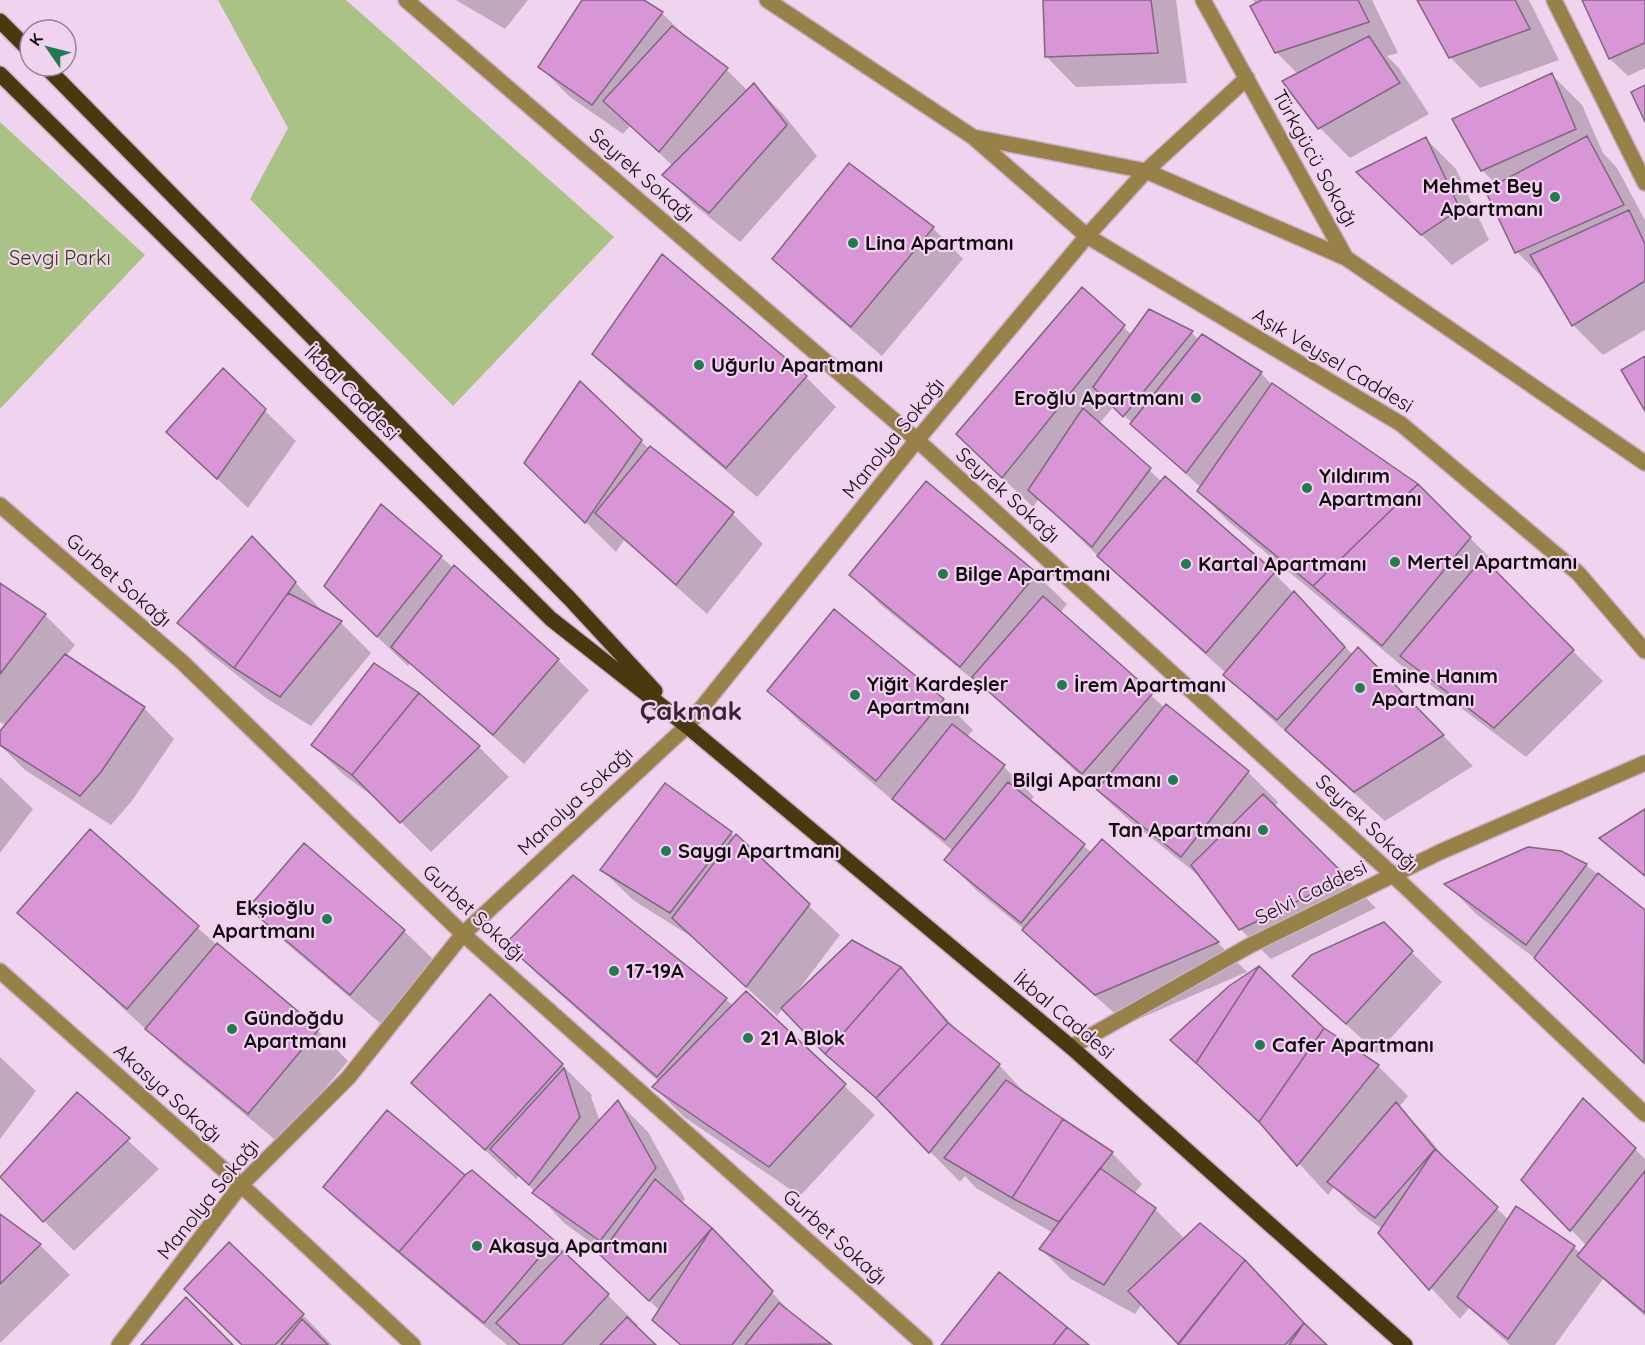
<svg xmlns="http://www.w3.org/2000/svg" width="1645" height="1345" font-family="Quicksand,sans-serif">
<rect width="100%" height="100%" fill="#f0d4ef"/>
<path fill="#abc286" d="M218,0H346L614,237L453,406L250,199L288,128Z
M0,122L145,255L0,409Z"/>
<path fill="#0003" d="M456,0H528L505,29Z
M584,0H641L662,13L692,43L727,70L748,91L754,85L784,115L817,156L740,242L694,205L664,175L673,166L630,126L623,134L570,97L540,67Z
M1045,0H1176L1187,83L1076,87L1046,56Z
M1253,0H1372L1398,53L1387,56L1399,68L1429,114L1350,158L1320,128L1298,74L1276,52Z
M1419,0H1529L1559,60L1480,88L1450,57Z
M1583,0H1645V68L1628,76L1610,59Z
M1552,75L1582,105L1603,153L1617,168L1645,220V330L1603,355L1573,325L1547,282L1517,252L1497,185L1482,170Z
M1426,139L1456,169L1489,240L1452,265L1388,202Z
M933,228L963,259L882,356L804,289L774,259Z
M1082,289L1132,335L1150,311L1192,333L1199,340L1261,373L1272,385L1417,485L1500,568L1496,574L1603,681L1526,757L1432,686L1417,671L1413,675L1229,522L1198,491L1201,488L1114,406L1099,424L1162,482L1165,479L1274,573L1353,655L1388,679L1473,766L1385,821L1256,705L1226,673L1129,586L1039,499L1033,507L988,464Z
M594,354L806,377L836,407L757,497L624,384Z
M223,370L296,441L248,508L168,432Z
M581,384L649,449L733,514L763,544L707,614L624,540L616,552L526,463Z
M927,483L1036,574L1067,604L1060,613L1165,708L1248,772L1278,802L1274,807L1376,908L1271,959L1240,929L1203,879L1129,820L992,695L881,605L851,575Z
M441,557L558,660L589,690L524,764L410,663L408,666L356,617Z
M282,568L325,614L341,623L371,653L311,726L266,698L209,653L179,623Z
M0,585L45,615L75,645L66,656L144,708L174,739L131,802L111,825L25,770L0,745V734L6,726L0,722Z
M769,691L943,700L973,730L967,737L1004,767L1034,797L1030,801L1092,853L1102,842L1218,943L1247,972L1127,1024L1055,961L1025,930L976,890L946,860L953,851L799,721Z
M418,695L479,747L509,777L431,852L382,803L344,775L313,745Z
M0,777L33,809L0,853Z
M665,785L732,834L840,935L790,1001L900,969L961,1034L999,1065L1028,1096L1112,1153L1142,1184L1134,1194L1155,1209L1185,1239L1244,1261L1324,1345H1180L1142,1304L1135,1314L1071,1279L1041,1249L1053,1233L976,1188L965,1176L960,1182L901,1122L854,1082L880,1104L882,1102L783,1008L777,1016L695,939L633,900L602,870Z
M90,832L218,946L318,1031L348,1061L279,1143L178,1059L19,912Z
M304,845L404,931L435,961L381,1024L280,938L250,907Z
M1586,865L1645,912V1063L1540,962L1476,914L1447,884Z
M1383,924L1442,982L1377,1053L1294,976Z
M507,944L726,999L733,1006L746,993L875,1115L800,1196L684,1117L654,1087L659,1082L537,974Z
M1323,1030L1378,1066L1408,1096L1399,1107L1426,1135L1455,1170L1509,1220L1574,1247L1581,1254L1587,1246L1523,1180L1635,1149L1645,1159V1316L1603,1279L1555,1345H1510L1469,1308L1460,1319L1380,1233L1382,1229L1359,1212L1334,1187L1328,1195L1271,1133L1172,1040Z
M0,1057L36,1091L0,1139Z
M562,1065L592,1095L591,1097L600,1121L618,1102L648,1132L685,1199L681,1204L711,1229L801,1323L829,1345H679L654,1320L660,1311L602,1255L604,1252L564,1223L519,1175L516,1179L413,1083Z
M77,1094L159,1169L74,1251L44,1221Z
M464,1177L553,1241L638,1325L636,1328L654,1345H507L355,1217L325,1187Z
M0,1216L40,1245L70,1275L0,1343Z
M229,1244L303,1315L332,1345H243Z"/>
<path fill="#d996d7" stroke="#7f667e" stroke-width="1.5" d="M582,0H644L663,12L592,105L538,67Z
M1043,0H1151L1158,53L1045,57Z
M1262,0H1358L1369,22L1275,53L1250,6Z
M1417,0H1515L1530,29L1449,58Z
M1582,0H1645V43L1609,59Z
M672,26L728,68L659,152L603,101Z
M1369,36L1400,83L1318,129L1282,81Z
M1552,73L1576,129L1481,171L1452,119Z
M754,83L787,125L709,213L662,175Z
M1645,85V122L1631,92Z
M1587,136L1624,205L1515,253L1485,190Z
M1426,137L1460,209L1421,235L1356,172Z
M849,163L934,227L851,327L772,259Z
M1629,210L1645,244V281L1572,326L1530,255Z
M662,254L807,376L726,468L592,354Z
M1082,287L1125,325L1002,478L956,434Z
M1149,309L1193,331L1123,417L1093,387Z
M1202,334L1262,372L1186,473L1130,424Z
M1645,356V411L1621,370Z
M223,368L266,409L217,479L166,432Z
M580,381L642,440L585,523L524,463Z
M1272,383L1418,484L1313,586L1197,491Z
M1083,408L1151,468L1092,547L1028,490Z
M650,446L734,512L676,585L595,513Z
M1165,476L1275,572L1206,653L1097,556Z
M926,481L1037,573L960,667L849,575Z
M1418,484L1471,537L1382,646L1313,586Z
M381,504L442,556L377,637L324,586Z
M252,536L296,582L234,668L177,623Z
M1483,558L1574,650L1494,728L1400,656Z
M454,565L559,659L493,735L391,647Z
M0,583L46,614L0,674Z
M1294,591L1345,647L1277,720L1223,675Z
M288,593L342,621L280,697L234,668Z
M1043,596L1153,693L1082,774L972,677Z
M834,609L944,699L876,781L767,691Z
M1358,647L1444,735L1354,792L1285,730Z
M65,654L145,707L101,772L80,796L0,745V731Z
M374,663L419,693L352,775L311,745Z
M419,693L480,746L400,823L352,775Z
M1166,704L1249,771L1181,857L1097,790Z
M952,724L1005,765L945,840L892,799Z
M1008,782L1085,844L1021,923L944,860Z
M665,783L732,832L670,913L600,870Z
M1263,794L1347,877L1239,930L1191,865Z
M1645,809V876L1599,838Z
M90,829L199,926L127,1009L17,913Z
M736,834L810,904L746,987L672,918Z
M1102,839L1219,942L1095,995L1022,930Z
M304,843L405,930L350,995L248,908Z
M1528,847L1561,851L1587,864L1526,945L1444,884Z
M1598,873L1645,910L1644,1063L1534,958Z
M573,875L727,998L657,1077L505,944Z
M1384,922L1413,951L1346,1024L1292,976L1311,955Z
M852,940L901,967L825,1054L781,1008Z
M217,943L319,1029L248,1114L145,1029Z
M1259,966L1324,1028L1259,1122L1196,1063Z
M1259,966L1196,1063L1170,1040L1229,986Z
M901,967L948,1023L876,1098L825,1054Z
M746,991L846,1084L769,1167L652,1087Z
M490,994L563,1064L485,1150L411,1083Z
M948,1023L1000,1064L929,1153L876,1098Z
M1324,1028L1379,1065L1297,1166L1259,1122Z
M564,1068L580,1117L529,1185L490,1149Z
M1006,1080L1063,1119L1012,1198L944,1158Z
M77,1092L130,1138L43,1222L0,1177Z
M1583,1098L1636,1148L1570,1231L1521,1180Z
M618,1100L656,1168L600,1241L532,1193Z
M1396,1102L1435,1149L1375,1218L1327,1182Z
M387,1110L465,1175L399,1252L323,1187Z
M1063,1119L1113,1152L1059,1222L1012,1198Z
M1435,1149L1498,1207L1429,1290L1378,1233Z
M1100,1168L1156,1208L1104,1285L1039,1249Z
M472,1170L554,1240L484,1323L399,1252L465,1175Z
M1645,1171V1313L1577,1256Z
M655,1179L712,1228L649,1301L600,1255Z
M1516,1206L1575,1246L1508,1339L1457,1297Z
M0,1214L41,1244L0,1284Z
M1200,1223L1245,1260L1178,1344L1128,1291Z
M712,1228L773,1291L732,1345H681L652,1320Z
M229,1242L304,1314L275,1345H242L184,1289Z
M563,1251L609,1294L562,1345H520L496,1323Z
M1245,1260L1304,1323L1285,1345H1178Z
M999,1272L1067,1327L1053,1345H941Z
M186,1297L233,1345H141Z
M779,1303L831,1344L745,1345Z
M627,1317L656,1345H600Z
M302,1319L328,1345H281Z
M1304,1323L1327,1345H1289Z
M1067,1327L1089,1345H1053Z"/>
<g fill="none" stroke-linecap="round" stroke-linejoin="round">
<defs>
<path id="minor" d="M406,0L917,440L1393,875L1645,1114
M767,0L973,137L1146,171L1346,258L1645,463
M1203,0L1346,258
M1554,0L1645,183
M973,137L1087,236L1401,424L1578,573L1645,651
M0,505L181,661L463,934L925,1345
M0,971L241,1185L413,1345
M1071,1047L1249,946L1440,852L1645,763
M119,1345L241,1185L348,1078L463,934L687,726L917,440L1087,236L1146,171L1247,78"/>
<path id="major" d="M0,21L30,51
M45,66L570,599L655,691
M0,74L551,619L687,726L1071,1047L1405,1345"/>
</defs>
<use href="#minor" stroke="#c8b0c7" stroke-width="18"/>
<use href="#major" stroke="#c8b0c7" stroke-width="18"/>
<use href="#minor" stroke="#978149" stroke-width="15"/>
<use href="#major" stroke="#483910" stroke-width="15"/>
</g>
<g fill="#237a4e" stroke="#f0d4ef" stroke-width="2">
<circle cx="1555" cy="197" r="6"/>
<circle cx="853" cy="243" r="6"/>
<circle cx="699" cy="365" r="6"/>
<circle cx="1196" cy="398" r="6"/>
<circle cx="1307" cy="488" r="6"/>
<circle cx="1395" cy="562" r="6"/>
<circle cx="1186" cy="564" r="6"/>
<circle cx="943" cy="574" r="6"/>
<circle cx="1062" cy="685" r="6"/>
<circle cx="1360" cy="688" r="6"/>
<circle cx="855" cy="695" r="6"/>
<circle cx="1173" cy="780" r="6"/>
<circle cx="1263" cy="830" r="6"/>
<circle cx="666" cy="851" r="6"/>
<circle cx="327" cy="919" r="6"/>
<circle cx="614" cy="971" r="6"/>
<circle cx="232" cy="1029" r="6"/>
<circle cx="748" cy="1038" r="6"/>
<circle cx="1260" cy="1045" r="6"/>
<circle cx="477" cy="1246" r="6"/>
</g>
<g text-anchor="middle" stroke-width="4.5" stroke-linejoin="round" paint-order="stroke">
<g font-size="20" fill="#130a12" stroke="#f0d4ef">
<text transform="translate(1315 158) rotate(61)" y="7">Türkgücü Sokağı</text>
<text transform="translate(642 175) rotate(41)" y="7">Seyrek Sokağı</text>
<text transform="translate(1333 360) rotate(31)" y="7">Aşık Veysel Caddesi</text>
<text transform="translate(352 393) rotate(45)" y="7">İkbal Caddesi</text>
<text transform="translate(893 438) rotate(-51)" y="7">Manolya Sokağı</text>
<text transform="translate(1008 495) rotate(42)" y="7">Seyrek Sokağı</text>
<text transform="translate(119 580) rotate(41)" y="7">Gurbet Sokağı</text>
<text transform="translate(575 801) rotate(-43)" y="7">Manolya Sokağı</text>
<text transform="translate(1367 823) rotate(43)" y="7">Seyrek Sokağı</text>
<text transform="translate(1311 892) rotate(-26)" y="7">Selvi Caddesi</text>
<text transform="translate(474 913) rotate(43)" y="7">Gurbet Sokağı</text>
<text transform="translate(1064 1015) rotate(40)" y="7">İkbal Caddesi</text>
<text transform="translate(168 1093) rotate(42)" y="7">Akasya Sokağı</text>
<text transform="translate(208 1199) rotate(-51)" y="7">Manolya Sokağı</text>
<text transform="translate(835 1237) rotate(42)" y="7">Gurbet Sokağı</text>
</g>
<g font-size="20" font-weight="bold" fill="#130a12" stroke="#f0d4ef" text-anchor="start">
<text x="1543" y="193" text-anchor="end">Mehmet Bey<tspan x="1543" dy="23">Apartmanı</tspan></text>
<text x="865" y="250">Lina Apartmanı</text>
<text x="711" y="372">Uğurlu Apartmanı</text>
<text x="1184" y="405" text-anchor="end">Eroğlu Apartmanı</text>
<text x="1319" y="483">Yıldırım<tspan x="1319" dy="23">Apartmanı</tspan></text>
<text x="1407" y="569">Mertel Apartmanı</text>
<text x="1198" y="571">Kartal Apartmanı</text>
<text x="955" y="581">Bilge Apartmanı</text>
<text x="1372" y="683">Emine Hanım<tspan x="1372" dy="23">Apartmanı</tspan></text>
<text x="867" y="691">Yiğit Kardeşler<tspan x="867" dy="23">Apartmanı</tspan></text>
<text x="1074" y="692">İrem Apartmanı</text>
<text x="1161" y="787" text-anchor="end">Bilgi Apartmanı</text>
<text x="1251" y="837" text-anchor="end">Tan Apartmanı</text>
<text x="678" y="858">Saygı Apartmanı</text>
<text x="315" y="915" text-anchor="end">Ekşioğlu<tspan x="315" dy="23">Apartmanı</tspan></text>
<text x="626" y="978">17-19A</text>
<text x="244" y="1025">Gündoğdu<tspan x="244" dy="23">Apartmanı</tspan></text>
<text x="760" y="1045">21 A Blok</text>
<text x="1272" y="1052">Cafer Apartmanı</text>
<text x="489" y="1253">Akasya Apartmanı</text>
</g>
<g font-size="20" fill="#2e3f00" stroke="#f0d4ef">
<text x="60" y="265">Sevgi Parkı</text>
</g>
<g font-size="26" font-weight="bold" fill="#392439" stroke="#f0d4ef">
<text x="691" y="720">Çakmak</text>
</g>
</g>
<g transform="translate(48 48) rotate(305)"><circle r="28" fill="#f0d4ef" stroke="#988397" stroke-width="1.5"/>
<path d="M0-4.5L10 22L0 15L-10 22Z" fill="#237a4e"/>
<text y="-9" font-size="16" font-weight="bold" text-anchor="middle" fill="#130a12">K</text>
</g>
</svg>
